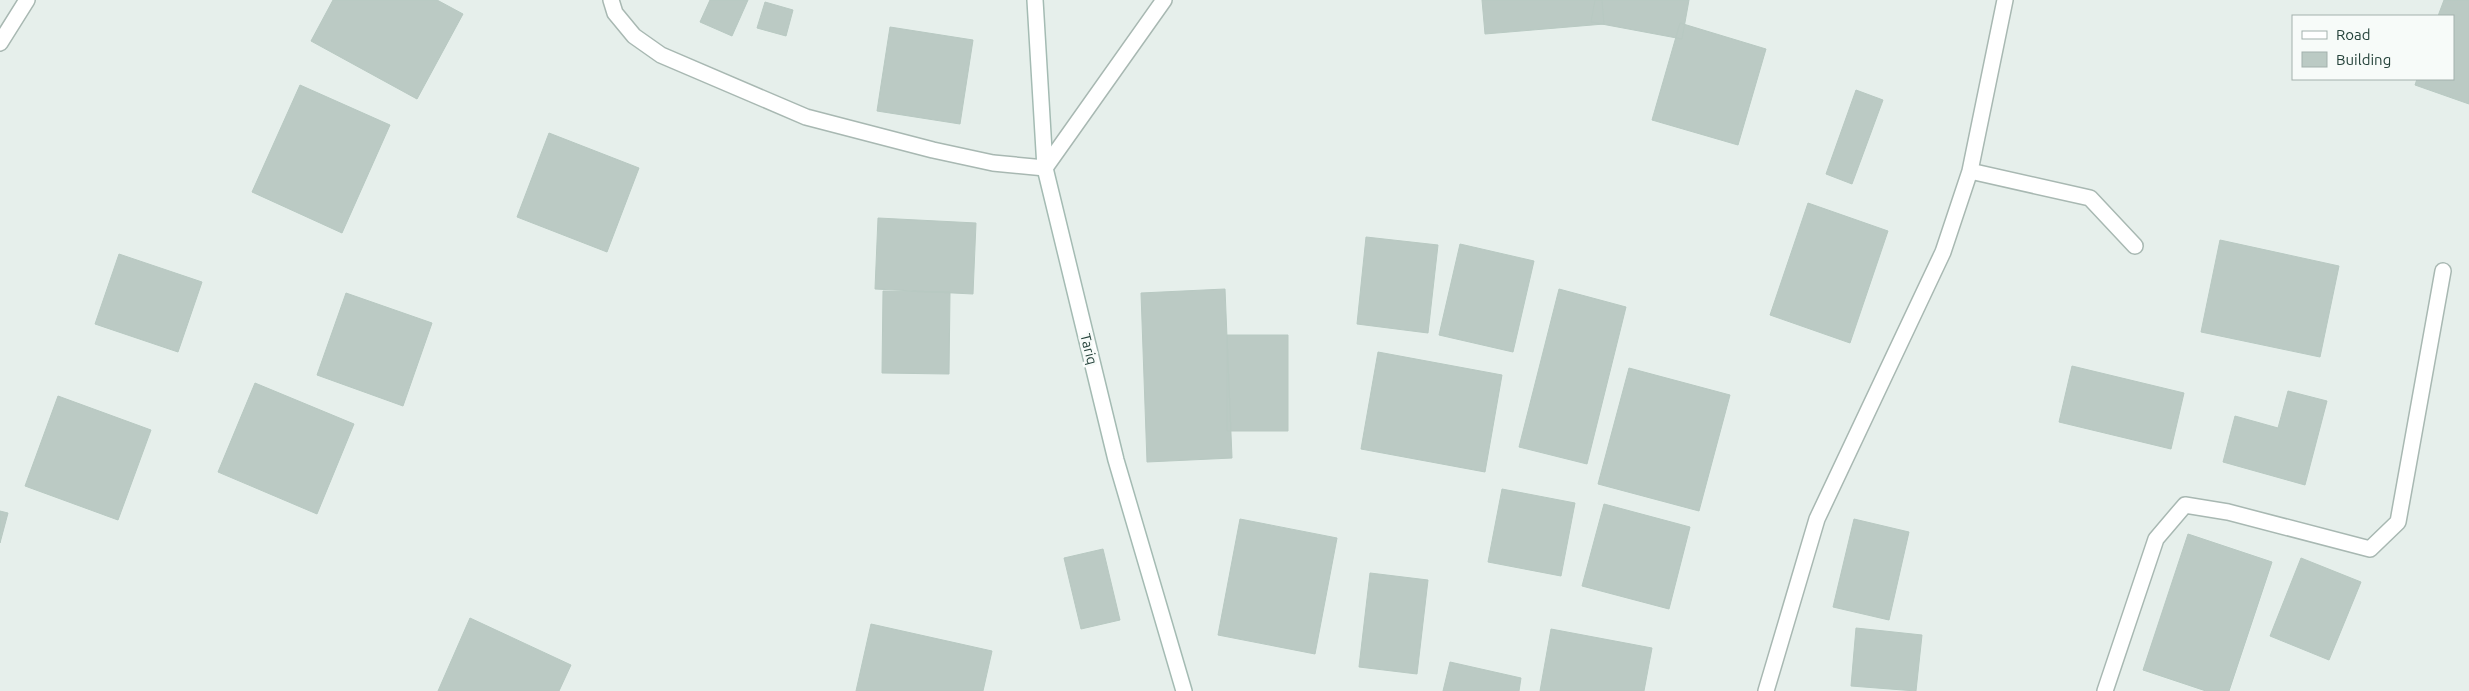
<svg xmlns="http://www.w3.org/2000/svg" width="2469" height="691" font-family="Ubuntu,sans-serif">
<rect width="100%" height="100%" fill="#e6efeb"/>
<path fill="#bbcac4" stroke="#b8c9c2" d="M333,0H437L463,14L417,99L311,41Z
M710,0H748L732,36L700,22Z
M1482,0H1602L1604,24L1485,34Z
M1595,0H1689L1682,39L1591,22Z
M2444,0H2469V104L2415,85L2417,79H2453V16H2438Z
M765,2L793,10L786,36L757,28Z
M1680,23L1766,49L1738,145L1652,120Z
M890,27L973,40L960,124L877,111Z
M300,85L390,125L342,233L252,192Z
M1856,90L1883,100L1852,184L1826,174Z
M549,133L639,168L607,252L517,217Z
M1808,203L1888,231L1850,343L1770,315Z
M878,218L976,223L973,294L875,289Z
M1366,237L1438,245L1428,333L1357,324Z
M2220,240L2339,266L2320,357L2201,332Z
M1460,244L1534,261L1513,352L1439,335Z
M119,254L202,282L178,352L95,324Z
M1225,289L1232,458L1147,462L1141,293Z
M1559,289L1626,307L1587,464L1519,447Z
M883,291L950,292L949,374L882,373Z
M346,293L432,323L403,406L317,375Z
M1227,335H1288V431H1227Z
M1378,352L1502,375L1485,472L1361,449Z
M2072,366L2184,393L2171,449L2059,422Z
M1629,368L1730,395L1699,511L1598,484Z
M255,383L354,424L317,514L218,472Z
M2288,391L2327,401L2305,485L2223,462L2235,416L2278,428Z
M58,396L151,430L118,520L25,486Z
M1502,489L1575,503L1561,576L1488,562Z
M1604,504L1690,527L1669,609L1582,586Z
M0,511L8,513L0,543Z
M1240,519L1337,538L1315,654L1218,635Z
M1854,519L1909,532L1889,620L1833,607Z
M2188,534L2272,562L2229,691H2206L2143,670Z
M1103,549L1120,620L1081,629L1064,558Z
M2301,558L2361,582L2329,660L2270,636Z
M1370,573L1428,580L1417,674L1359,667Z
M470,618L571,665L559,691H438Z
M871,624L992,651L983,691H856Z
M1856,628L1922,635L1916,691L1851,686Z
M1551,629L1652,648L1644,691H1540Z
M1450,662L1521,678L1519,691H1443Z"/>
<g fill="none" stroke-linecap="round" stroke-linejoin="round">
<defs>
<path id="minor" d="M611,0L615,13L634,36L661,55L806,117L933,150L993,163L1045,168L1164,0
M0,43L27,0
M1970,171L2005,0
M1766,691L1817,519L1943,252L1970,171L2090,198L2135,246
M2105,691L2156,539L2185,505L2228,512L2370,549L2398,522L2443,271"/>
<path id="secondary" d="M1035,0L1045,168L1116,460L1184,691"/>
</defs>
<use href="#minor" stroke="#a8b8b2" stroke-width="18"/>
<use href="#secondary" stroke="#a4bbb3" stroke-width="18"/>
<use href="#minor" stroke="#fff" stroke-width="15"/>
<use href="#secondary" stroke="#fff" stroke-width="15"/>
</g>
<g text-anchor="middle" stroke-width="5" stroke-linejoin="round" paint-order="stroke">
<g font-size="14" fill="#24423a" stroke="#f7fbf9">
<text transform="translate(1089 349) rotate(76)" y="5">Tariq</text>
</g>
</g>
<rect x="2292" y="15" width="162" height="65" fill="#f7fbf9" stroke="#a3b1ad"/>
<rect x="2302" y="31" width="25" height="8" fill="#ffffff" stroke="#a3b1ad"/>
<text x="2336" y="40" font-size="15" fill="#24423a">Road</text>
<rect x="2302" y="52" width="25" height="15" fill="#bbcac4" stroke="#a3b1ad"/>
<text x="2336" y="65" font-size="15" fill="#24423a">Building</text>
</svg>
